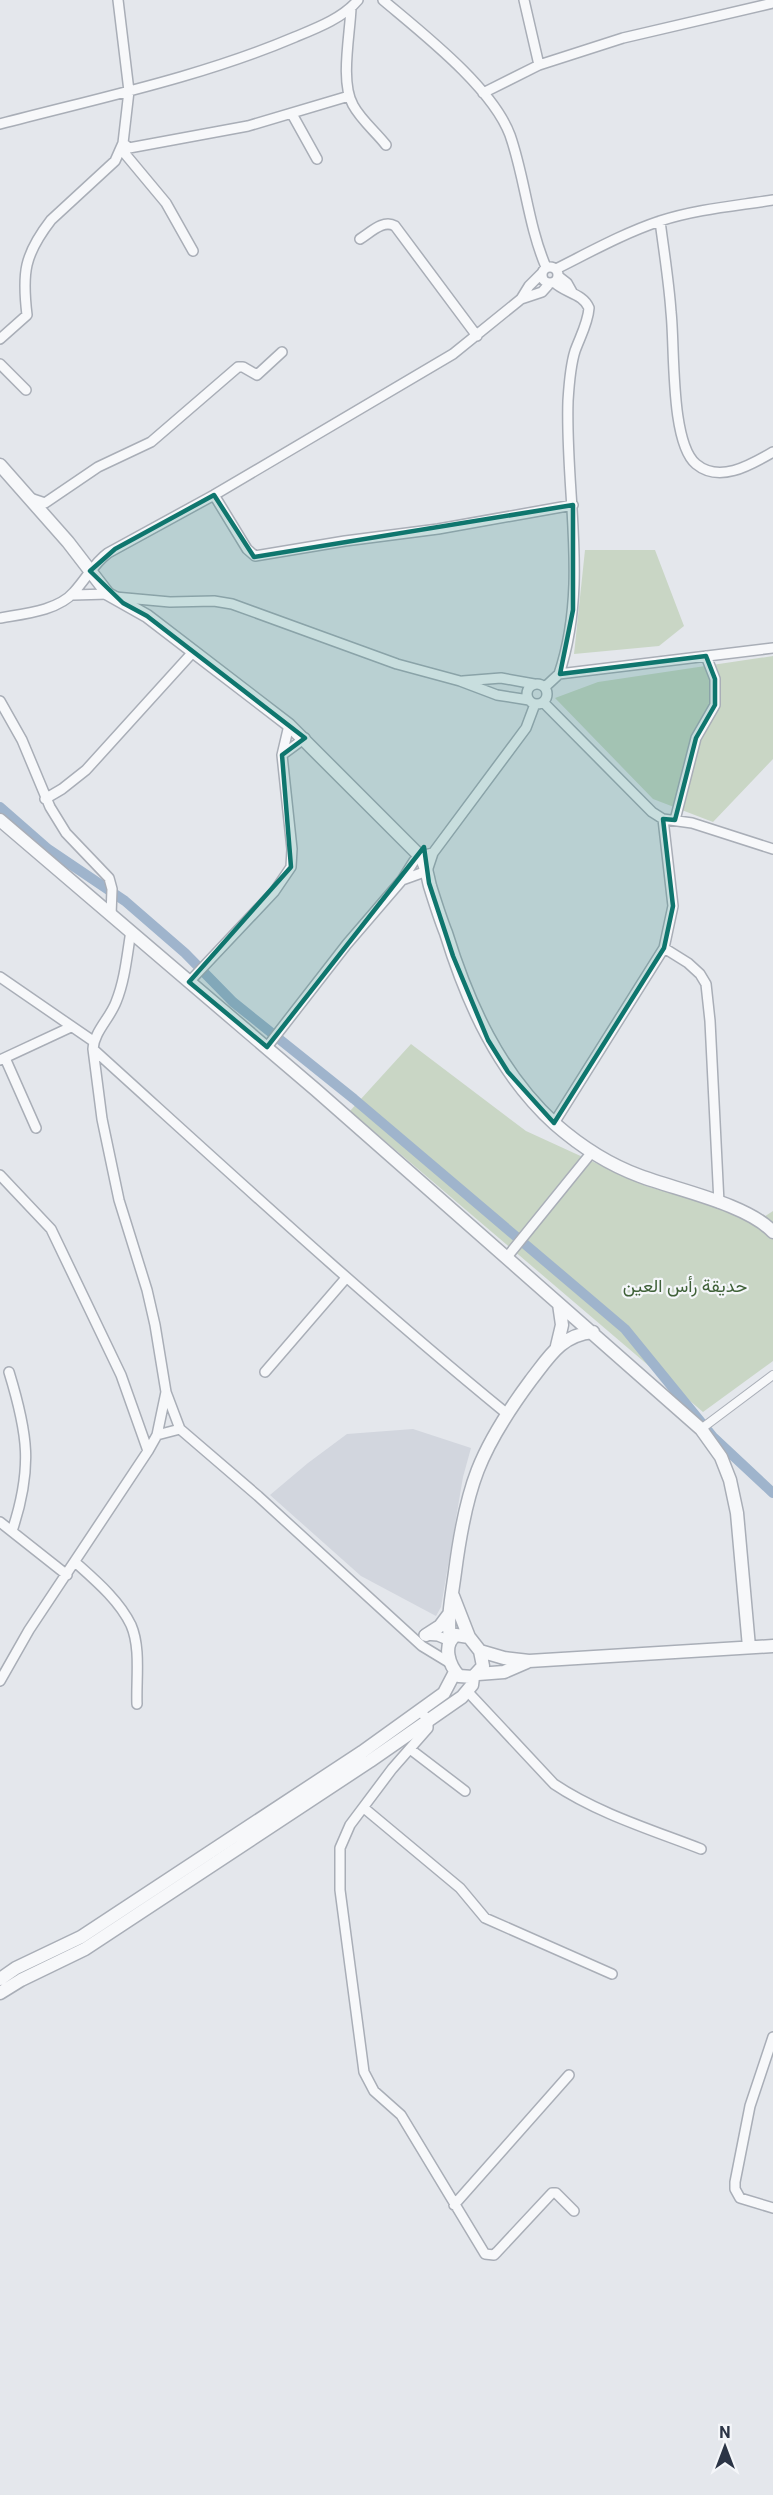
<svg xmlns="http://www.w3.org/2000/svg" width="773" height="2495" font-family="Roboto,Vazirmatn,sans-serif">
<rect width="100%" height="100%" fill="#e4e7ec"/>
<path fill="#d2d6de" d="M413,1429L471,1448L463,1477L441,1607L436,1616L361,1576L270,1495L308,1463L347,1434Z"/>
<path fill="#c9d6c5" d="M585,550H655L684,626L659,646L574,654Z
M773,656V759L713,822L653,799L555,698L598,682Z
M411,1044L526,1131L646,1186L761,1219L773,1211V1361L703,1412L350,1111Z"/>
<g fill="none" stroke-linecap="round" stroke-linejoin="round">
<path stroke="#9fb4cc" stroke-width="10" d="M0,807L48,849L125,901L185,953L233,1002L354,1099L625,1329L713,1437L773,1493"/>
<defs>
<path id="pedestrian" d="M701,1429L773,1375"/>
<path id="minor" d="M383,0C422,33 492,87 510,135C525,178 528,225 546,267
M524,0L539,65
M351,8C350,35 340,82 353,105C361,120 376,132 386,145
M483,93L539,65L623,38L773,3
M292,114L317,159
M0,124C99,98 201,77 295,37C317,28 343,18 358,0
M123,143L129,148L248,126L349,96
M121,149L166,203L193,251
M660,221C664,252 669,282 671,312C675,347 670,442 696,464C720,484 752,464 773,452
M360,239C370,233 383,219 395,226L477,336
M542 275a8 8 0 1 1 16 0a8 8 0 1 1-16 0Z
M556,269C590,252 624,233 660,221C697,209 735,206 773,200
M558,276L567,283L572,292
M554,282C564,293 583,293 589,308C588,323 580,337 575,351C570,367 569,385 568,401C565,493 589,585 559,674
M521,299L542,292L550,283
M0,339L27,315C22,273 24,255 51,220L115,161L123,143L129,91L118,0
M0,364L26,390
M214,495L247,549L255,556L345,541L438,529L573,505
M30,498L45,503L98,467L151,442L238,367H243L257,375L282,352
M73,595L108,594
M115,597L170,602L214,601L232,604L397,664L460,681L497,695L529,700
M0,618C22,614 58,611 74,592C86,579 94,563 108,553L214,495L453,354L521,299L529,286L542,273
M463,681L501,678L534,684
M527 694a10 10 0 1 1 20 0a10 10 0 1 1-20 0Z
M545,687L559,674L773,648
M0,701L22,740L50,807L66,833L109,878L112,889L111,915
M543,702L652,812L663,819L692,823L773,849
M282,755L305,738
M45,799L62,789L86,770L193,652
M675,820L696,738L715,705V679L706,656
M402,880L427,871L433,853L526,728L535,704
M131,931C127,955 125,980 116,1002C110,1018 94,1032 93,1049L102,1119L119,1200L147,1290L155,1325L166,1392L180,1429L258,1496L422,1646L450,1663
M664,948L688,963L700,974L706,984L710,1021L719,1203
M0,977L93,1041
M189,982L274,892L291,867L292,849L282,755L289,725
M267,1047L347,944L402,880L414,861L420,856L433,853
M93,1049C229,1172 364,1297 506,1413
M5,1058L36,1128
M0,1060L71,1027
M554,1123L664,948L673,906L663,819
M0,1175L51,1229L121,1375L148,1451
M507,1257L592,1152
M9,1372C28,1434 33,1468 12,1531
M265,1372L346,1278
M157,1435L180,1429
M0,1522L67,1575
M75,1562C95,1580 119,1600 131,1625C141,1648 136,1679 137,1704
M424,1635L438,1636L450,1641
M0,1681L29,1630L148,1451L157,1435L166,1392
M468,1692L554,1784C597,1813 652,1830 701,1849
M421,1711L428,1721V1728L392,1769L350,1825L340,1848V1890L364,2072L374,2091L401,2115L485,2254L494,2255L497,2252L552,2193H556L574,2211
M410,1749L465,1791
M364,1808L460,1888L485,1918L612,1974
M773,2037L750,2106L735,2182V2189L740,2198L773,2208
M454,2205L569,2075"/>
<path id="tertiary" d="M0,465L68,542L108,594L147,616L289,725L420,856C427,866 427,875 430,886C435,902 440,918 446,933C468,1004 499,1073 555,1124C579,1145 610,1165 640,1176C677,1190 747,1204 773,1232
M0,820L316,1090L701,1429L721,1457L730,1480L737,1513L749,1647
M557,1346L562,1325L559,1304
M453,1596L469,1637
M426,1635L440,1626L449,1614
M456,1635L469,1637L480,1651L483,1666L473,1677L459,1676C449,1665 442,1645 456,1635Z
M450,1640C447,1617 452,1595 455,1572C466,1487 479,1450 531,1380C549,1357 561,1335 593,1332
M480,1651L504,1658L529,1661L773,1646
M478,1674L504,1672L527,1662
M0,1979L16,1968L81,1937L362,1752L444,1693L455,1672
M0,1993L21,1980L85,1949L370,1761L462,1697L472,1685L473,1677"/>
</defs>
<use href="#pedestrian" stroke="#a9aeb7" stroke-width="10"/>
<use href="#minor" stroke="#a9aeb7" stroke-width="12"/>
<use href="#tertiary" stroke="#a9aeb7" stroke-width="15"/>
<use href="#pedestrian" stroke="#f7f8fa" stroke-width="8"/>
<use href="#minor" stroke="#f7f8fa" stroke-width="9"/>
<use href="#tertiary" stroke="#f7f8fa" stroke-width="12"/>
</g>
<path fill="#0f766e" fill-opacity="0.2" stroke="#0f766e" stroke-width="4.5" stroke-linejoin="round" d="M214,495L254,557L573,505V610L560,674L706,656L715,679V705L696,738L675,820L663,819L673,906L664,948L554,1123L508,1072L488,1040L453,956L429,883L424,847L267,1047L189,982L291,867L282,755L305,738L147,616L123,603L90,571L115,549Z"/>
<g text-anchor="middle" stroke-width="4.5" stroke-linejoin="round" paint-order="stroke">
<g font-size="18" fill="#3f6138" stroke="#f4f6f9">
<text x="685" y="1292">حديقة رأس العين</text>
</g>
</g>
<g transform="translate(725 2447)" stroke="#f4f6f9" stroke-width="4.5" paint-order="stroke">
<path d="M0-4.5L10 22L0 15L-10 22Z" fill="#2b3445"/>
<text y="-9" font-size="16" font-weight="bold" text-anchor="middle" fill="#2b3445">N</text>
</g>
</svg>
